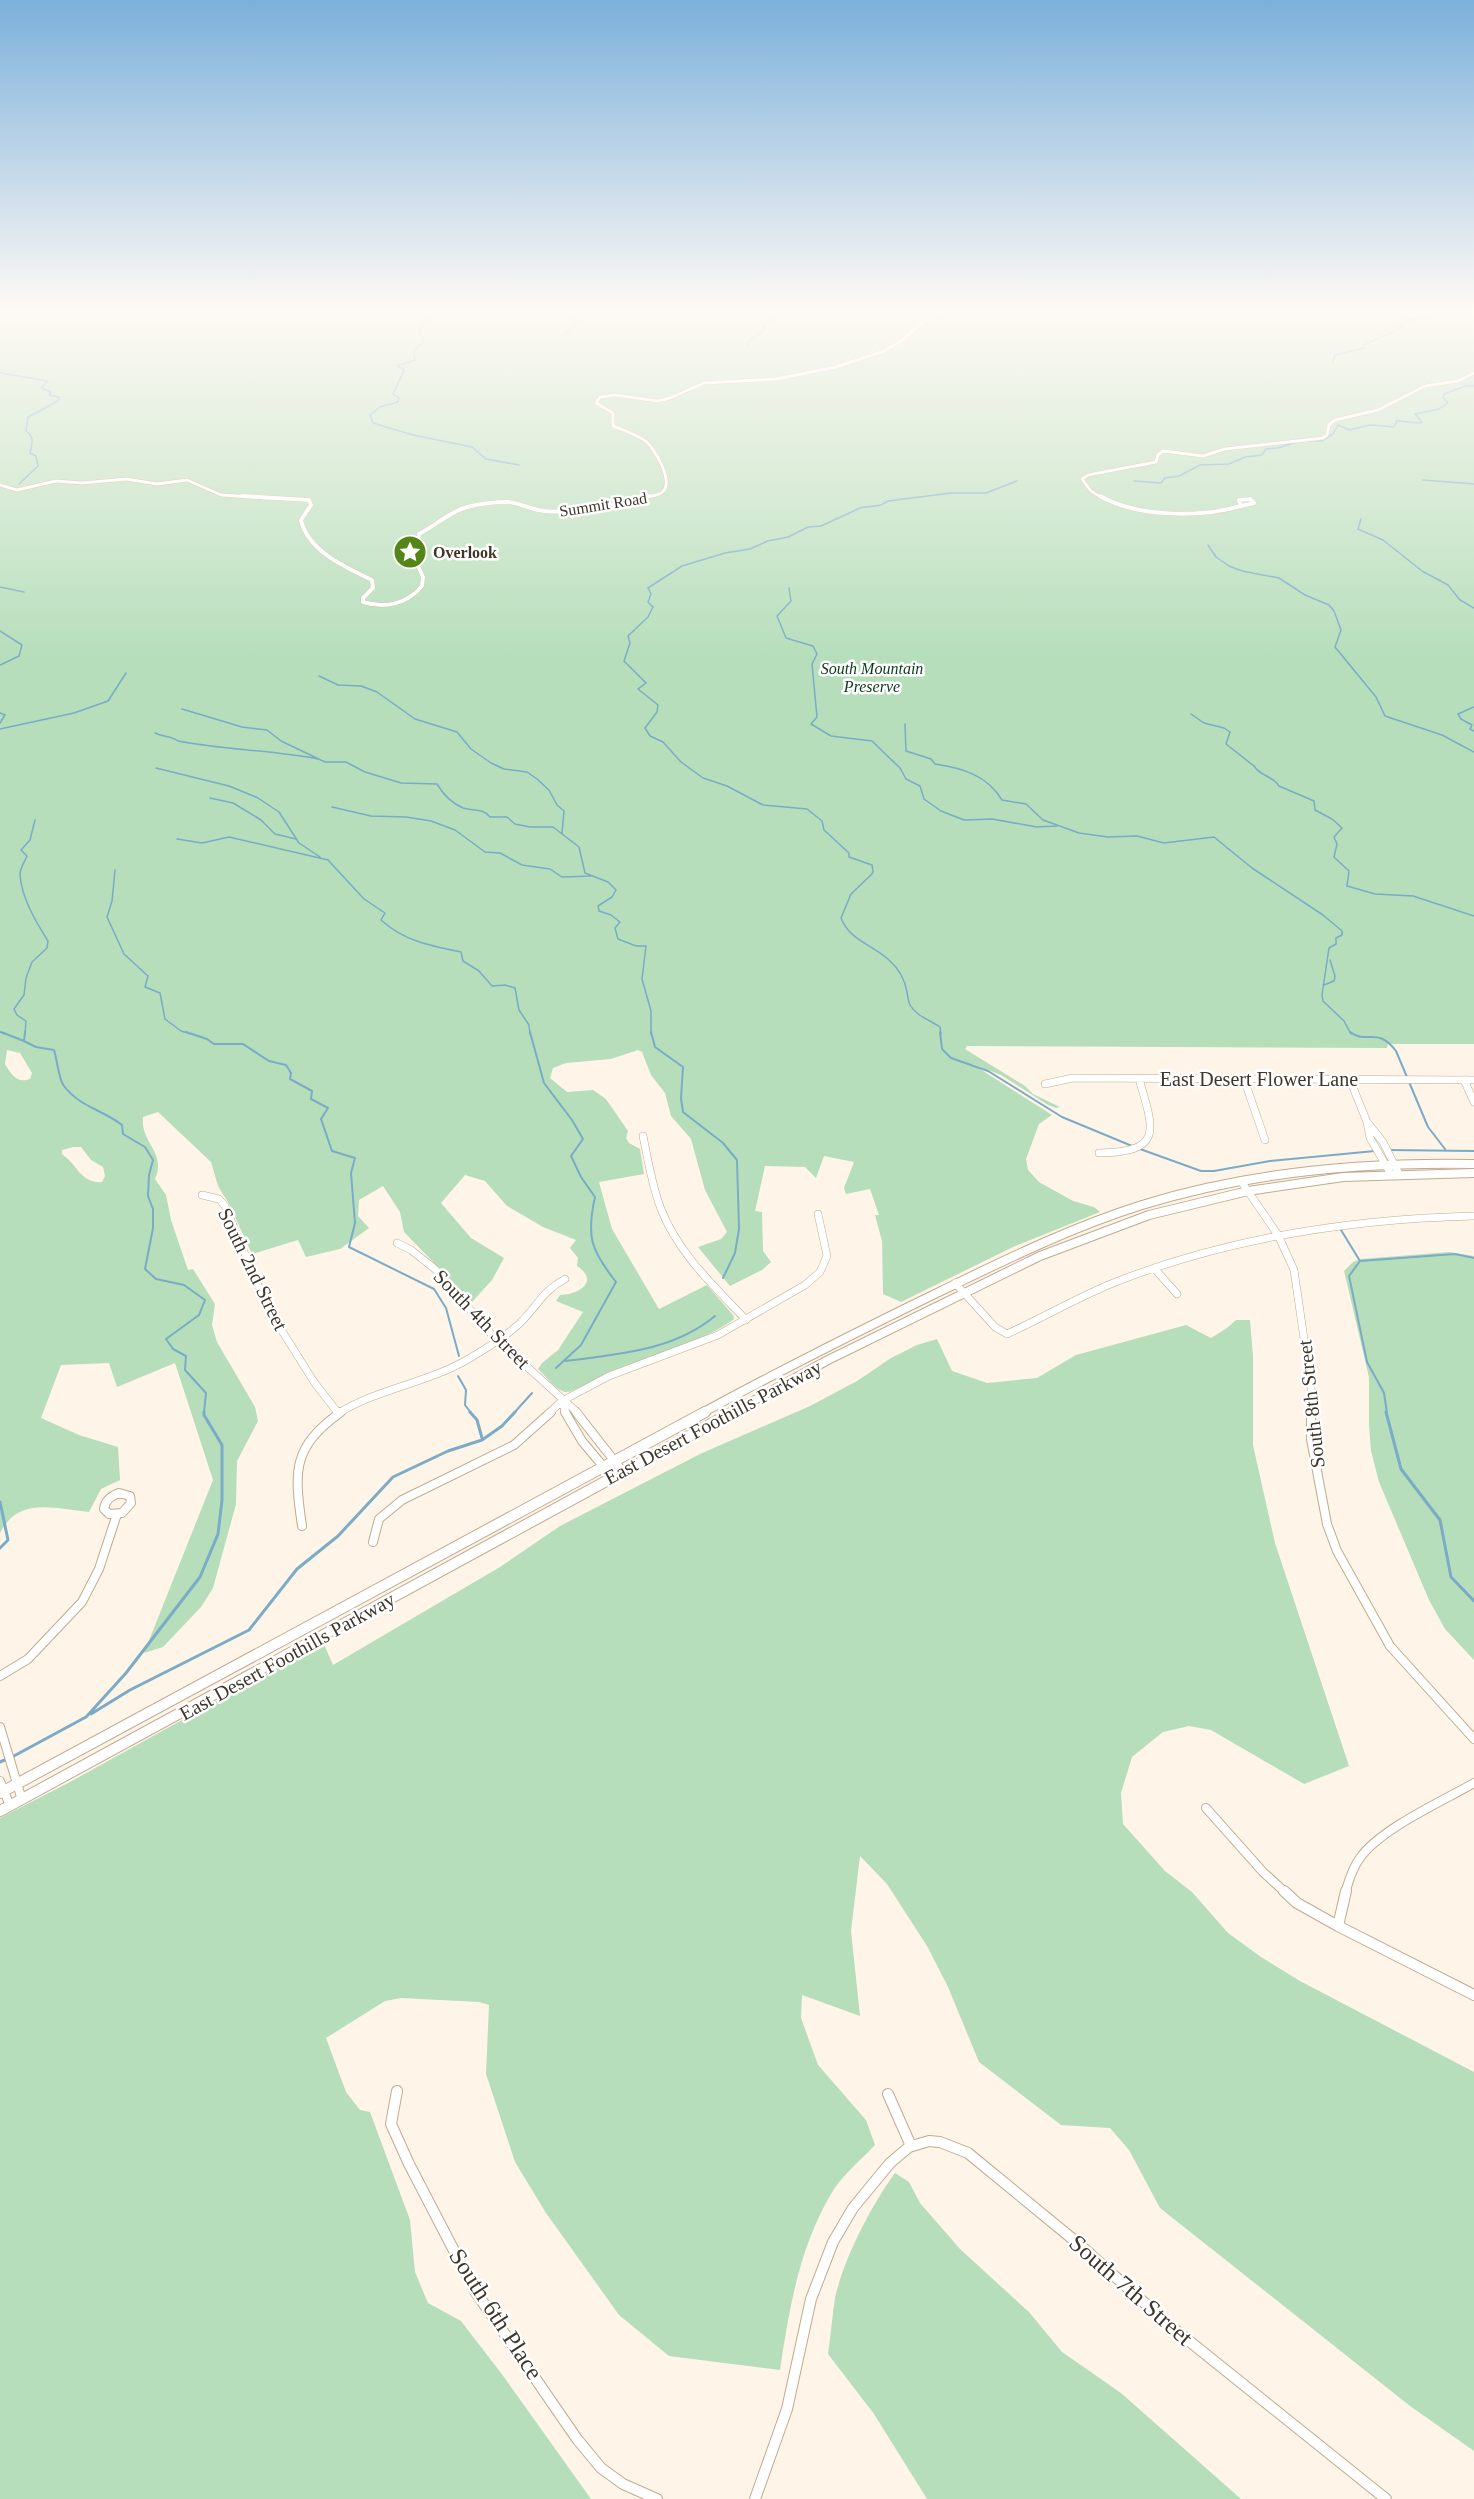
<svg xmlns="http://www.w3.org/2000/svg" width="1474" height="2499" font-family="Georgia,serif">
<rect width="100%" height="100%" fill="#fff4e8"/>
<path fill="#b6debb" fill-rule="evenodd" d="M0,310H1474V1044H1388L1387,1048L967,1046L965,1049L1025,1086L1033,1094L1060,1107L1056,1108L1048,1105L1001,1075L972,1064L1052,1115L1039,1124L1026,1159L1028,1170L1039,1182L1073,1201L1094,1207L1100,1212L1013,1247L901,1302L883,1294L882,1241L875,1215H879L870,1189L846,1194L844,1188L854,1162L824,1156L816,1178L805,1167L765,1166L755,1211L762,1212L763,1251L771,1262L762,1270L730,1286L698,1247L721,1239L727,1232L705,1190L691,1139L671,1116L665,1093L651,1075L642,1052L638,1050L611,1059L566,1063L553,1068L550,1078L567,1092L593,1090L606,1099L628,1131L626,1138L629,1143L640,1149L644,1174L599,1182L612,1229L659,1309L707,1285L733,1315L734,1319C705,1342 642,1358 607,1373C598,1377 573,1393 566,1392C556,1391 545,1375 538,1369L542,1363L558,1350L583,1312L556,1301L560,1295C579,1295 600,1281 577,1266L578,1258L570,1248L576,1240L543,1227L507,1206L485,1181L465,1175L441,1203L471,1238L504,1258L492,1280L472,1302L404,1232L400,1212L383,1186L359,1200L358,1216L369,1228L340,1249L306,1257L298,1240L252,1254L229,1204L218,1186L211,1162L158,1112L143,1117C140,1143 167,1152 155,1179L166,1195L171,1220L188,1270L193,1269L215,1304L212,1325L217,1342L255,1407L258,1421L237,1461L236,1504L213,1588L201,1607L163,1647L144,1653L213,1480L175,1363L117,1387L109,1363L61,1365L41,1418L79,1435L118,1447L120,1480L101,1489L89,1512C54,1509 19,1496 0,1533ZM7,1050L20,1053L32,1073L30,1079C17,1084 11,1074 5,1064ZM73,1147H81L91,1160L103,1167L105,1176L102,1182C81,1184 77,1164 62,1154V1150Z
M1449,1252L1474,1256V1660L1445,1629L1429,1600L1379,1482L1371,1451L1369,1425V1377L1344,1271L1353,1262L1361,1259Z
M1236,1320H1250L1253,1356V1445L1257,1463L1275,1543L1349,1766L1304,1784L1211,1730L1189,1726L1163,1732L1132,1757L1121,1793L1123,1824L1165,1871L1192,1892L1228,1933L1261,1957L1300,1981L1474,2072V2451L1410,2406L1160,2208L1129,2150L1110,2128L1061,2125L979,2062L948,1987L927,1946L887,1884L860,1856L851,1931L860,2016L802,1995L801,2018L818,2065L866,2120L875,2145C862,2159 845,2173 834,2189C800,2244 789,2308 780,2370L669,2356L619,2315L546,2213L515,2162L486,2074L489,2005L479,2002L401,1998L385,2001L326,2038L346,2092L360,2110L370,2112L410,2220L415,2272L428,2303L461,2321L501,2373L591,2499H0V1818L70,1782L323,1642L333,1665L500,1567L560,1526L700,1454L810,1406L857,1381L891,1358L917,1345L937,1339L952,1371L987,1383L1037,1378L1076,1355L1186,1325L1211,1338L1227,1328Z
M895,2173L909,2182L920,2203L960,2249L1029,2312L1062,2352L1121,2393L1241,2499H927L874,2414L828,2354C831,2335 832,2316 835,2298C844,2258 871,2206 895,2173Z"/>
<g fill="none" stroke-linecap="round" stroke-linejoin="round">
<path stroke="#7aabc7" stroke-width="1.5" d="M419,310L426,319L419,331L424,342L414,350L415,360L397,366L404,370L393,394L399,398L398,402L380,407L370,415L373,423L413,435L472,447L486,459L519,465
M564,334L577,324L570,310
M748,348V342L764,330V325L779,310
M1333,362L1335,355L1364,348V345L1403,327L1400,324L1411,319L1434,317L1438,313L1435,310
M0,373L48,381L41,388L51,392L49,395L59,397L58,401L28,417L26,431C35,437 32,444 30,453L36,456L38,466L19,484
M1423,480L1474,484
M1134,481L1161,483L1165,478L1179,476L1200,465L1229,464L1245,457L1262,455L1266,449L1278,448L1300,441H1322L1333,434L1338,425L1350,430L1370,425L1394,427L1397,421L1420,423L1422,422L1415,414L1439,409L1448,403L1443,397L1444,394L1466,386H1474
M1361,519L1358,529L1383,540L1422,571L1448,585L1460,600L1474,608
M1208,545L1216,557L1229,566L1242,571L1279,578L1305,595L1329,605L1334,611L1341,630L1335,647L1376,697L1385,716L1442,735L1474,752
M0,587L24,592
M789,588L791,601L777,616L786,638L813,646L817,654L812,664L817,717L811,724L831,736L872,741L900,768L906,779L920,786L924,799L941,811L964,820L992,819L1037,827L1057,826
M0,631L22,645L19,656L0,665
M319,676L338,685L361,686L377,692L415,719L457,732L471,749L491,763L504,769L527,772L537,779L549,790L557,805L564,811L562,833
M1474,707L1458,714L1461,719L1472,725L1470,729L1474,731
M182,709L242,727L267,730L281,741L325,762H346L365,772L401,783L437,784C443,794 451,803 463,808C473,811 483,808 490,817H507L515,824L530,827H553L579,847L585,873L608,882L616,890L612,897L598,906L599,911L611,915L620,922L615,928L618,939L636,946H646L642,979L651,1011V1034
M0,713L5,715L0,723
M1191,714L1204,723L1224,728L1230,732L1226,744L1254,766C1260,776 1273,776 1279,786L1314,801L1315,810L1332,819L1342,828L1334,837L1337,844L1334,857L1349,871L1347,886L1375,894L1413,896L1474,916
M905,724L906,751L931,759L935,764C962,768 987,775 1002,800L1026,804L1043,820L1079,833L1108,837L1137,836L1164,843L1214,837L1252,868L1323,915L1342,931V935L1336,938V944L1329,948L1322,995L1323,1001L1344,1021L1351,1034
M0,729L74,713L108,701L126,673
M155,733C163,737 171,736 178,741C225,750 271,750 318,759
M156,768L229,786L258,798L279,812L299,843L320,857
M210,798L233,803L261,820L275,834L296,839
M332,807L371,816L406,817L431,821L455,830L485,852L500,853L522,865L550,869L562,877L591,876
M177,839L202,843L229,837L328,860L364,899L385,913L381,920C404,941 431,946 461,952L463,961L479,971L492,986L505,985L515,988L519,1010L529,1025L530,1034
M115,870L112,901L107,917L124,954L148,976L145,987L160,993L165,1019L181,1031L191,1034
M1324,985L1334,981L1335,976L1330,960
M0,1032L5,1034
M25,1034L26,1021L17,1015L14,1009L24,995L26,978L32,962L47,948L48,941C36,922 21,897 20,874C20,868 25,861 27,856L21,850L30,840L35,820
M941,1034L940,1027C930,1020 916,1016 910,1005C908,1001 908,997 907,992C905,980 898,968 889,960C872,944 850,941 841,918L851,894L871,875L873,872L872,865L849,857V853L824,830L822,821L807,809L763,805L727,786L703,778L681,762L663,742L650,736L645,728L657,712L658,705L638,689L646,683L624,661L630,643L628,636L648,617L653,607L648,602L651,594L648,588L682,566L725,553L750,549L768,541L788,537L808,527L821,526L860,508L881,505L888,501L951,493H986L1017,481"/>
<path stroke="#7aabc7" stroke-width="2" d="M1,1032L24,1041
M25,1032L24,1041L36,1047L54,1050C57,1059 59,1081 64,1086C80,1107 103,1110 122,1125L123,1134L145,1147L153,1160L149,1175L148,1196L153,1209V1228L145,1269L156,1279L184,1285L205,1300L199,1315L166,1339L173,1349L186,1356L185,1370L206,1393L204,1413
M186,1032L207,1039L214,1044H243L269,1061L286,1065L291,1073L290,1079L312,1091L311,1099L328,1108L321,1119L332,1151L355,1158L351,1173L355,1223L349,1247L434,1289L446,1308L459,1356
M530,1032L544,1083L572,1120L583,1139L571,1156L581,1177L595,1197C586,1237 591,1250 616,1282L581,1345L556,1368
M651,1032L655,1047L683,1067L681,1098L683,1112L723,1143L737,1160L739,1229L735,1253L723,1278
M940,1032L942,1049L951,1058L988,1071L1062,1117L1132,1146
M1350,1032C1368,1045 1377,1026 1396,1051L1428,1127L1445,1149
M1140,1149L1201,1171H1214L1270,1161L1375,1151
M1389,1150L1474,1151
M1341,1230L1360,1261L1455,1254L1474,1258
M1360,1261L1349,1276L1367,1362L1384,1393L1387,1413
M566,1361C618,1354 673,1351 715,1316
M458,1376L466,1390L465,1405L471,1413
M514,1413L532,1393"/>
<path stroke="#7aabc7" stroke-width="3" d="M470,1412L477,1420L482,1438
M1386,1412L1401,1469L1440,1520L1451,1577L1474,1601
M0,1502L8,1540L0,1548
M91,1714L130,1690L249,1630L297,1569L338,1536L393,1477L448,1451L482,1440L502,1426L515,1412
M87,1716L126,1673L200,1577L218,1534L222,1500V1445L204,1415V1412
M12,1757L86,1717
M0,1762L7,1759"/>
<defs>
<path id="minor-far4" d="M0,485L17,490L56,481L82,483L126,479L157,484L187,480L221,495L268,498
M643,498C648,496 657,496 661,493C676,484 654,446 644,440C635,434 623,430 613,426V413L596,403L600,397L615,395L658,401L670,398L704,383L776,379L836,367L884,351L901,341L929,317L942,310
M1102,498L1091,491L1082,479L1088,475L1156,462L1158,455L1163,451L1203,456L1225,449L1323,438L1327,435L1329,425L1335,420L1378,410L1425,386L1458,381L1474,373"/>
<path id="minor-far3" d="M242,496L309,500L311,505L301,520C308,551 345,567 372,580L373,588L363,598V602C385,609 407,604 422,586L423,577L416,561L419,534C435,526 449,512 467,507C479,504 496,502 508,502C520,503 532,510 544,511C579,514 615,504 649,496
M1100,496C1136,517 1201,518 1241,506
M1250,499L1254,503L1241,506L1239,500Z"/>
<path id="minor-far2" d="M1244,1079L1265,1140
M1350,1080L1367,1122L1383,1142L1399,1174
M1464,1080L1474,1102
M1045,1084L1073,1078L1474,1080
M1367,1122L1370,1138L1391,1174
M643,1136C648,1160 652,1186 661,1209C678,1253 714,1286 746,1320
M1099,1153C1164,1152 1154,1130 1139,1079
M1241,1181L1278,1235L1294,1270L1311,1387V1413
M202,1195L219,1199L225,1206L267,1307L314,1382L338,1413
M397,1243L411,1250L435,1269L492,1335L578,1413
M1154,1268L1177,1294
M955,1283L995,1327L1007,1334C1044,1317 1080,1296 1118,1281C1232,1237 1352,1219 1474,1216
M562,1401L566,1413
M339,1413C379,1388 429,1383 470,1358C487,1348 505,1337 519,1324C537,1307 542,1291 565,1279
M549,1413L562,1401L609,1376L718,1335L805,1285L820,1272L827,1256L818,1214"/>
<path id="minor-far1" d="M565,1412L582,1441L612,1477
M576,1412L623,1472
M1311,1412V1439L1327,1524L1337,1551L1390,1646L1474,1739
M119,1493L130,1496L131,1503L122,1513L109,1514L104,1509C105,1500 111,1496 119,1493Z
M302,1526C294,1471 292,1447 341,1412
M373,1542L379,1519L402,1500L514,1445L551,1412
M0,1676L28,1659L82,1602L99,1569L117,1514
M0,1727L22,1800
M0,1781L10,1806
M1206,1808L1263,1872L1286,1893
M1345,1893C1349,1881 1352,1868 1360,1858C1380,1829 1443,1801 1474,1783"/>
<path id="minor" d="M1284,1891L1297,1903L1338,1926L1474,1995
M1338,1926L1346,1891
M397,2091L391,2124L409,2164L475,2291L577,2439L601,2468L623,2484L657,2499
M888,2094L911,2146
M755,2499L787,2409L811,2299L833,2242L853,2208L890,2163L909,2147L929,2141L940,2142L968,2153L1080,2245L1168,2324L1386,2499"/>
<path id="tertiary-far1" d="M702,1413C781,1370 861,1330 941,1291C1007,1259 1072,1227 1142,1205C1248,1172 1363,1162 1474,1164
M731,1413L828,1360L1040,1256L1149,1215L1248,1191L1343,1177L1474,1173"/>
<path id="tertiary" d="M0,1793L705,1412
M0,1811L733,1412"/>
</defs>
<use href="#minor-far4" stroke="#c2aa8d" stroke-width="4"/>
<use href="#minor-far3" stroke="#c2aa8d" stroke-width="4.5"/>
<use href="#minor-far2" stroke="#c2aa8d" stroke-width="8"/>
<use href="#minor-far1" stroke="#c2aa8d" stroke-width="10"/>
<use href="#minor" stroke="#c2aa8d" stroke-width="12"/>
<use href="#tertiary-far1" stroke="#c2aa8d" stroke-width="10"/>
<use href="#tertiary" stroke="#c2aa8d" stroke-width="12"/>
<use href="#minor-far4" stroke="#fff" stroke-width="3"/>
<use href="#minor-far3" stroke="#fff" stroke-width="4"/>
<use href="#minor-far2" stroke="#fff" stroke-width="7"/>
<use href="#minor-far1" stroke="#fff" stroke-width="8"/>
<use href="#minor" stroke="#fff" stroke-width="10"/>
<use href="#tertiary-far1" stroke="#fff" stroke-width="8"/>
<use href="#tertiary" stroke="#fff" stroke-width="10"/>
</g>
<linearGradient id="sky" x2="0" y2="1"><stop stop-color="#7cb0db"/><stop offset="0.47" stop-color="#fffaf5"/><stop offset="1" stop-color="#fffaf5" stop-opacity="0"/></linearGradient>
<rect width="1474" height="660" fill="url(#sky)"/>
<defs>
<symbol id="sight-disc" viewBox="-11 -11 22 22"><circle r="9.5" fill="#558518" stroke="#fff"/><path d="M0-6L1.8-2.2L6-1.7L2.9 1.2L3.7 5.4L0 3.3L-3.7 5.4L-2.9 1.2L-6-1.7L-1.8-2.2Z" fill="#fff"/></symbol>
</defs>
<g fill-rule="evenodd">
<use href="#sight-disc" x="391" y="533" width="38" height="38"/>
</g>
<g text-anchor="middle" stroke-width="5" stroke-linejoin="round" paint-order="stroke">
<g font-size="16" fill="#3f3529" stroke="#fff">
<text transform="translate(603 504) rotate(-9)" y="6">Summit Road</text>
</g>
<g font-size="16" font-weight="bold" fill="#3f3529" stroke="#fff" text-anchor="start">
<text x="433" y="558">Overlook</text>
</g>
<g font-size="16" font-style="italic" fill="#0b3a18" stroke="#fff">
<text x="872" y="674">South Mountain<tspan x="872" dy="18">Preserve</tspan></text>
</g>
<g font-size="20" fill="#3f3529" stroke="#fff">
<text x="1259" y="1086">East Desert Flower Lane</text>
<text transform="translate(253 1269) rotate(64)" y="7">South 2nd Street</text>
<text transform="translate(482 1319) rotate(46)" y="7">South 4th Street</text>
<text transform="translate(1311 1404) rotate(-96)" y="7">South 8th Street</text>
<text transform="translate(713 1422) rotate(-28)" y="7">East Desert Foothills Parkway</text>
<text transform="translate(287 1656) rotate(-29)" y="7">East Desert Foothills Parkway</text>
</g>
<g font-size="24" fill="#3f3529" stroke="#fff">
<text transform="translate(1131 2290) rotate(41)" y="8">South 7th Street</text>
<text transform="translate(496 2314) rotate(57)" y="8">South 6th Place</text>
</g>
</g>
</svg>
